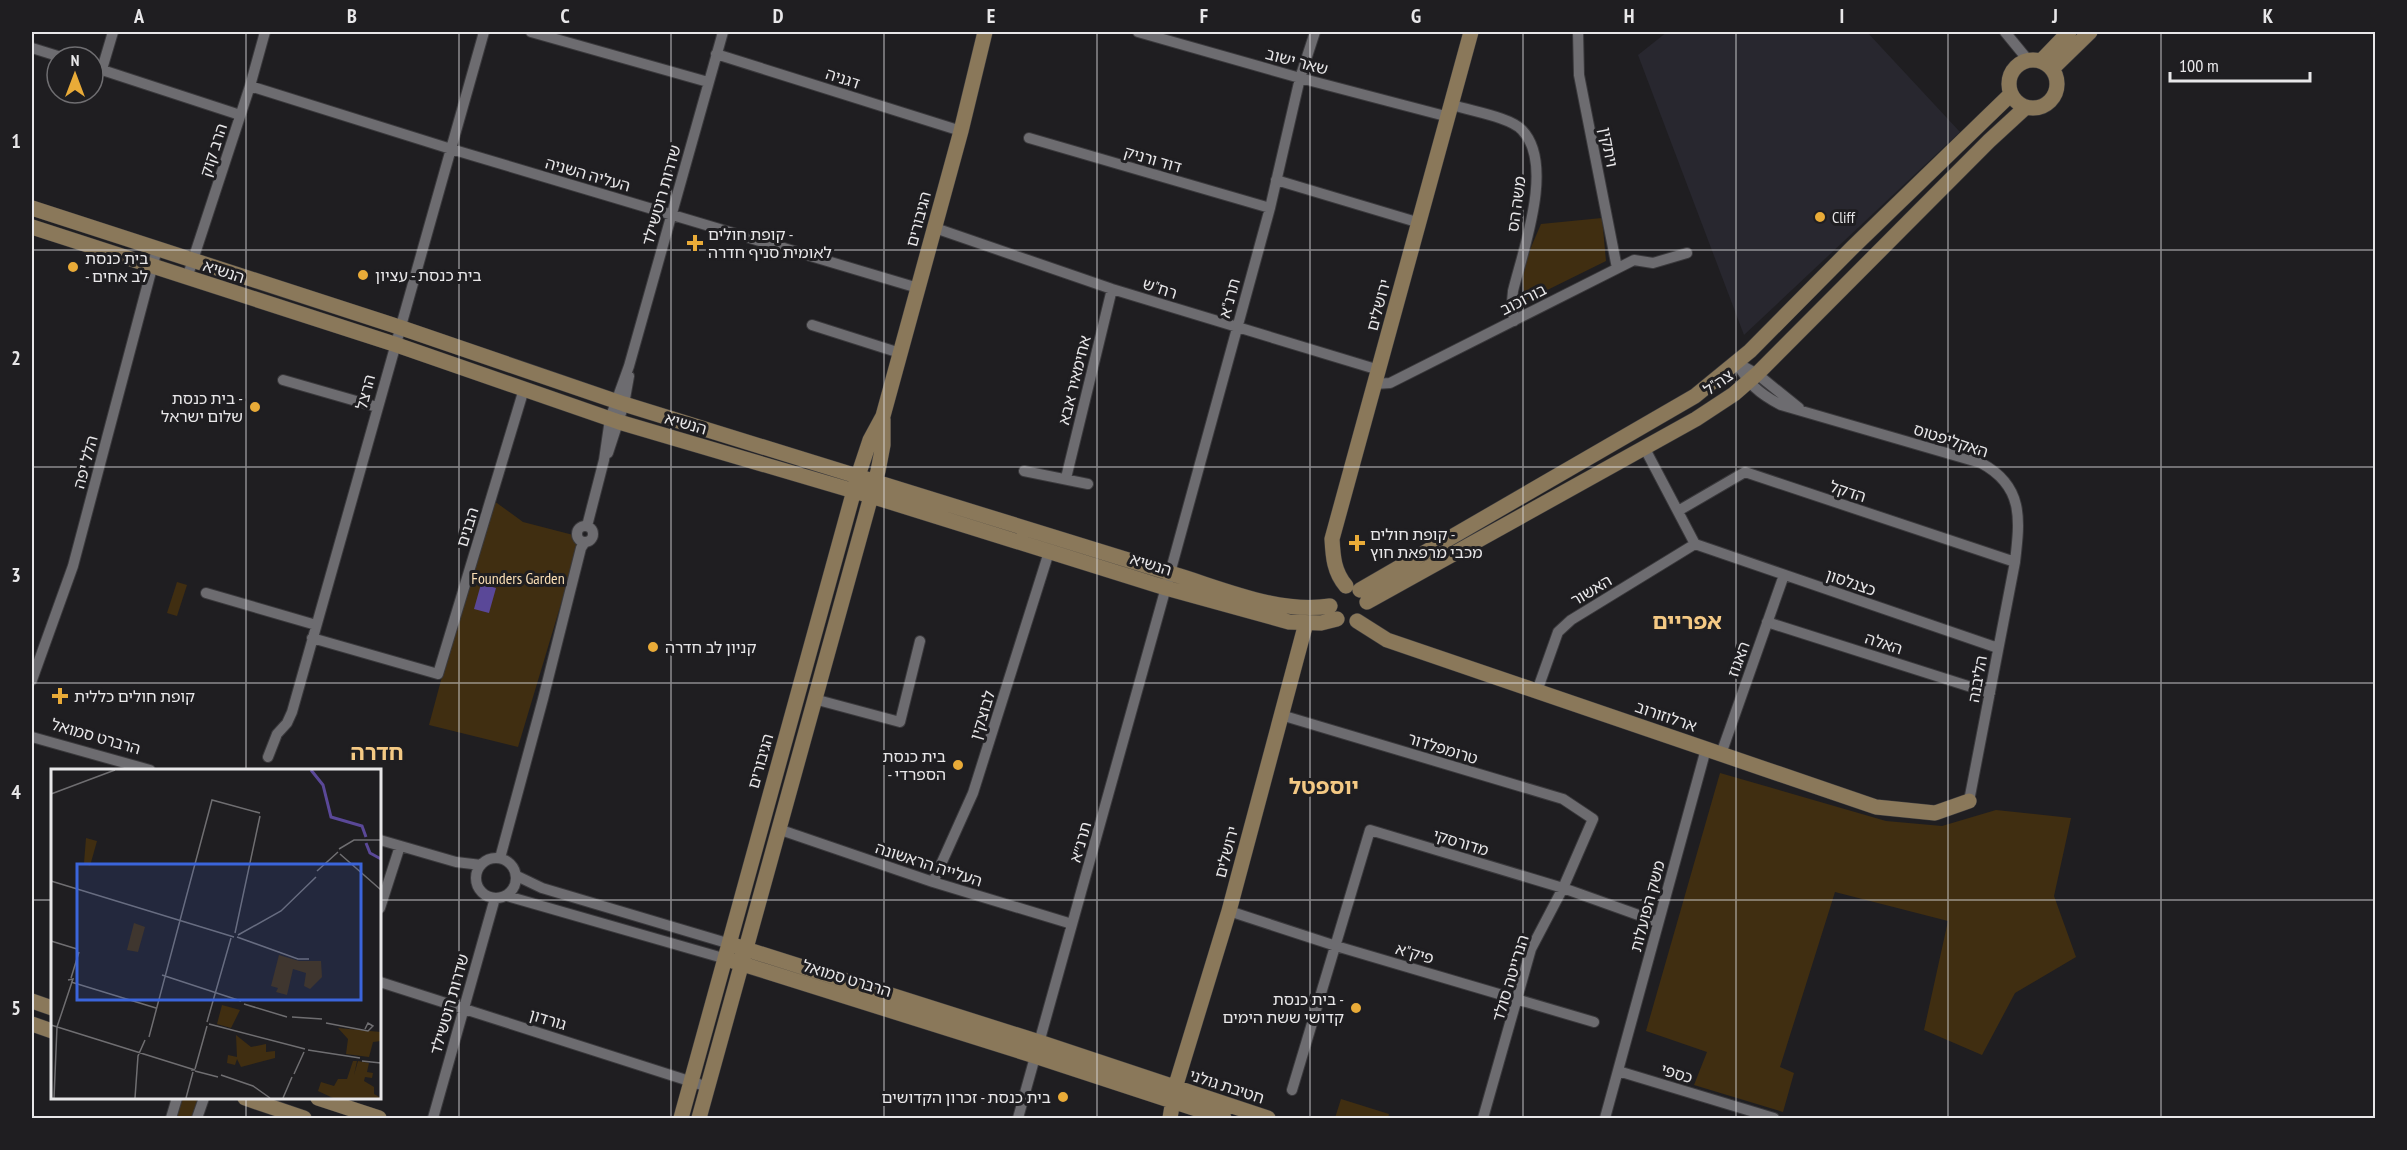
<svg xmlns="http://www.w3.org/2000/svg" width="2407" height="1150" font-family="'PT Sans Narrow','Noto Sans Hebrew',sans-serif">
<rect width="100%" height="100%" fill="#1f1e21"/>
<path fill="#28272f" d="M1667,32H1867L1960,132L1744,335L1638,55Z"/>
<path fill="#402e11" d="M1602,218L1606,261L1527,300C1516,275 1531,248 1541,224Z
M490,498L523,522L581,537L518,747L429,725Z
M177,582L187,585L177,616L167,613Z
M1720,773L1886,821L1942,826L1996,810L2071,818L2054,896L2076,957L2015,993L1982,1055L1924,1030L1948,921L1835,892L1780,1067L1794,1073L1783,1112L1694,1085L1707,1052L1646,1031Z
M182,1098H199L193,1118H176Z
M1341,1099L1389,1114L1388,1118H1335Z"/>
<path fill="#5a4898" d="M481,584L496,588L489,613L474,609Z"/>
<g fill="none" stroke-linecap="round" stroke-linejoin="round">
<defs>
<path id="street" d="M531,32L708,82
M1138,32L1300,78L1449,117
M1578,32L1579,75L1617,268
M2005,32L2028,60
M32,48L61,57
M716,54L961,131
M93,67L240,115
M102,69L113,32
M250,86L451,149L918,288
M1453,105C1470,111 1510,117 1522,130C1555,164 1523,250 1513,291L1512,302L1514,321
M1029,138L1270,208
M1276,180L1420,223
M935,228L1112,289L1379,370
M187,278L250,86L265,32
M812,325L900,353
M1737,363C1749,384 1758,393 1781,405L1981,463C2024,486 2020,519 2015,562L1969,801
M1737,363L1757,374L1799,408
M283,380L377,407
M1375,384L1390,383L1634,260L1653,263L1687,253
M1644,447L1695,544
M608,453L624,404L629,376
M1024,471L1088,484
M1066,478L1112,289
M1678,511L1745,472L2015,562
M587,526L604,460L610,419L629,366L723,32
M577 534a8 8 0 1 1 16 0a8 8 0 1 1-16 0Z
M1695,544L1998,648
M206,593L316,625
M1767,622L1990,693
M312,638L438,674L524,389
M32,680L73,566L157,249
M1537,691L1558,632L1571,620L1695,544
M814,699L900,722L920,641
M1281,715L1563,799L1593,819L1563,888L1531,949L1483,1118
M32,737L150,770
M1721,754L1784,575
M268,757L277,734L287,723L292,712L484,32
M778,829L933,882L1072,924
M380,840L456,862L481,865
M476 878a20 20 0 1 1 40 0a20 20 0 1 1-40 0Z
M500,858L543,699L581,548L585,542
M517,876L542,888L727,943
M933,882L973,793L1049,552
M507,896L723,958
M380,908L400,846
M1229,911L1336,946L1594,1022
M380,982L708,1087
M1618,1071L1774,1118
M1292,1090L1370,830L1563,888L1658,922
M171,1118L177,1098
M197,1118L204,1098
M433,1118L495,898
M1018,1118L1170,573L1270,208L1300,78L1315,32
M1605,1118L1706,749"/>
<path id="secondary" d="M2009 84a24 24 0 1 1 48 0a24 24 0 1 1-48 0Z
M2041,61L2069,32
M2052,69L2090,32
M32,208L399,327L624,404L1170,573C1221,588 1277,614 1330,606
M32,227L394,344L619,422L871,496L1166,588L1289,622L1321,623L1337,619
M1346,586C1334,572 1333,557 1332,539L1471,32
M1360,590L1695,396L1750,351L1852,248L2011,94
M1367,602L1696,419L1734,394L1757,374L1989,141L2026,107
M1357,621L1387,640L1876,807L1935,813L1969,801
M736,946L1039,1042L1268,1118
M733,961L1035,1056L1224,1118
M32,1001L52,1008
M32,1024L52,1031
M245,1098L304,1118
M318,1098L379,1118
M681,1118L858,476L870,440L883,416L961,131L985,32
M699,1118L878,471L883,445V419
M1170,1118L1175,1088L1229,911L1306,623"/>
</defs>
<use href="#street" stroke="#3a393c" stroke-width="12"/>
<use href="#secondary" stroke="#3a393c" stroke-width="16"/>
<use href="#street" stroke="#6d6c70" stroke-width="10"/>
<use href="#secondary" stroke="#8a785a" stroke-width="15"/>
</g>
<path fill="none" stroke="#e8e7e9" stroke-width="1.5" stroke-opacity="0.55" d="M246,32V770M459,32V1118M671,32V1118M884,32V1118M1097,32V1118M1310,32V1118M1523,32V1118M1736,32V1118M1948,32V1118M2161,32V1118M32,250H2376M32,467H2376M32,683H2376M32,900H52M380,900H2376M246,1098V1118"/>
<g fill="#e9ab38" stroke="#1f1e21" stroke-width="2">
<circle cx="1820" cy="217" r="6"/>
<path d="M692 234h6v6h6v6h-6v6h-6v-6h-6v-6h6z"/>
<circle cx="73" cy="267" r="6"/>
<circle cx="363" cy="275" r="6"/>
<circle cx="255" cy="407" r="6"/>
<path d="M1354 534h6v6h6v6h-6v6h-6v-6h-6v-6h6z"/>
<circle cx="653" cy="647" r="6"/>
<path d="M57 687h6v6h6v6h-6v6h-6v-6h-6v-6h6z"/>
<circle cx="958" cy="765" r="6"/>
<circle cx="1356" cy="1008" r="6"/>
<circle cx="1063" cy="1097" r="6"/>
</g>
<g text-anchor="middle" stroke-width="6" stroke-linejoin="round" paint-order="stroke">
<g font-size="16" fill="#e8e7e9" stroke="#1f1e21">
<text transform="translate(1297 61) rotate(15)" y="6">שאר ישוב</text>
<text transform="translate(843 78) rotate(18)" y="6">דגניה</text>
<text transform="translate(1609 147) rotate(79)" y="6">ויתקין</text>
<text transform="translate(213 150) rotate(-72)" y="6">הרב קוק</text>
<text transform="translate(1153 159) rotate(16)" y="6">דוד ורניק</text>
<text transform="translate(588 174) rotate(16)" y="6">העליה השניה</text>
<text transform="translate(661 195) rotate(-74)" y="6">שדרות רוטשילד</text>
<text transform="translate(1516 204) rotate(-82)" y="6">משה הס</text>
<text transform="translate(918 219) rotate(-75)" y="6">הגיבורים</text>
<text transform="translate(224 271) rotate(18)" y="6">הנשיא</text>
<text transform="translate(1160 288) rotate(18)" y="6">רח"ש</text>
<text transform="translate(1229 298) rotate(-75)" y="6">תרנ"א</text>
<text transform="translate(1523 299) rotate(-27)" y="6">בורוכוב</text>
<text transform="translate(1378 305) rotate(-75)" y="6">ירושלים</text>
<text transform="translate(1074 380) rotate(-76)" y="6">אחימאיר אבא</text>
<text transform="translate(1718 382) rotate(-35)" y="6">צה"ל</text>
<text transform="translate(365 392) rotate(-75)" y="6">הרצל</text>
<text transform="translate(686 423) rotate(16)" y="6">הנשיא</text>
<text transform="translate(1951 440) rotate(18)" y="6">האקליפטוס</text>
<text transform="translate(85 462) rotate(-75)" y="6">הלל יפה</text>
<text transform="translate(1848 491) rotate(18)" y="6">הדקל</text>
<text transform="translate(467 527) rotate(-73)" y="6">הבנים</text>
<text transform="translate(1151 564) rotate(17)" y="6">הנשיא</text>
<text transform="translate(1851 582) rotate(19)" y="6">כצנלסון</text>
<text transform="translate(1591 590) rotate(-31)" y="6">האשור</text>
<text transform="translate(1884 643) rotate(18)" y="6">האלה</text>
<text transform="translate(1738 659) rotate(-70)" y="6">האגוז</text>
<text transform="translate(1977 679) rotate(-80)" y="6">הליבנה</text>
<text transform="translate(982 715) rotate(-73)" y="6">לבוצקין</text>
<text transform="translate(1666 716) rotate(19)" y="6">ארלוזורוב</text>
<text transform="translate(96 736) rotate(16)" y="6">הרברט סמואל</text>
<text transform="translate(1443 748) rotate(17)" y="6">טרומפלדור</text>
<text transform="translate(760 761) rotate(-74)" y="6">הגיבורים</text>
<text transform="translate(1080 842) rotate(-74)" y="6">תרנ״א</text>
<text transform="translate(1461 842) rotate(17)" y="6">מדורסקי</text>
<text transform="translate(1226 852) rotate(-75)" y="6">ירושלים</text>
<text transform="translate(929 864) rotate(18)" y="6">העלייה הראשונה</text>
<text transform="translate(1647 906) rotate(-75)" y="6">משק הפועלות</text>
<text transform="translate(1415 953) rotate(16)" y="6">פיק"א</text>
<text transform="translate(847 978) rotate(17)" y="6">הרברט סמואל</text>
<text transform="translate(1510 978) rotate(-73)" y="6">הנרייטה סולד</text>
<text transform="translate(449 1004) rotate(-74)" y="6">שדרות רוטשילד</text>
<text transform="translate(548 1019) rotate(17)" y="6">גורדון</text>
<text transform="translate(1677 1073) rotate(17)" y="6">כספי</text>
<text transform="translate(1227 1086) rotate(18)" y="6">חטיבת גולני</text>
</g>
<g font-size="16" fill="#e8e7e9" stroke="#1f1e21" text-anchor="start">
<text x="1832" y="223">Cliff</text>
<text x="708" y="240">קופת חולים -<tspan x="708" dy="18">לאומית סניף חדרה</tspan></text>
<text x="85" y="264">בית כנסת<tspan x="85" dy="18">- לב אחים</tspan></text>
<text x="375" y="281">בית כנסת - עציון</text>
<text x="243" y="404" text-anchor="end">בית כנסת -<tspan x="243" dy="18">שלום ישראל</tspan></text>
<text x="1370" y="540">קופת חולים -<tspan x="1370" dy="18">מכבי מרפאת חוץ</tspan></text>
<text x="665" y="653">קניון לב חדרה</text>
<text x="74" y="702">קופת חולים כללית</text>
<text x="946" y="762" text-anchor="end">בית כנסת<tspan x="946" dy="18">- הספרדי</tspan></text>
<text x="1344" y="1005" text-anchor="end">בית כנסת -<tspan x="1344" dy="18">קדושי ששת הימים</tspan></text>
<text x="1051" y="1103" text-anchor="end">בית כנסת - זכרון הקדושים</text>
</g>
<g font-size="16" fill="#fadeb4" stroke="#1f1e21">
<text x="518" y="584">Founders Garden</text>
</g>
<g font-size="22" font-weight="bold" fill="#f4c984" stroke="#1f1e21">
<text x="1687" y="629">אפריים</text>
<text x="377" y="760">חדרה</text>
<text x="1324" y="794">יוספטל</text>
</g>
</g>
<g transform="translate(51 769)">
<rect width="330" height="330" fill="#1f1e21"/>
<path d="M35,69L46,72L39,97L33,94ZM83,154L94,158L87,183L76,181ZM228,186L248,192H270L271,208L259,220L253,217L255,204L242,200L236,226L225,223L227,219L220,217ZM171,236L189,241L180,259L166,255ZM287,259L330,263V272L322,273L318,288L295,285L297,270ZM185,266L200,278L215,275V283L224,282V289L190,298L186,290L184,296L176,294L177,286L186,288ZM302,292H306L303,306L307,292L318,294L316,303L322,304L321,309L314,308L313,312L323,318V325L330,329H282L267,322L270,313L283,317L287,310H296Z" fill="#402e11"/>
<path fill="none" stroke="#5a4898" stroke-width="3" d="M260,1L272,16L280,48L311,57L315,68M315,74L319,84L330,90"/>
<path fill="none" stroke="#6f6e71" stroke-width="1.5" d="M0,25L64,1M288,80L303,71H330M289,85L330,121M266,102L287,83M0,112L183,168M184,164L209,47M187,166L230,142L265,108M186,168L247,190H258M0,172L26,180M111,206L190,232M20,209L28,183M20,213L105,239M193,235L236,248M241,248L271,250M156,253L180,169M275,254L317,262L322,257L317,254L314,260M158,255L254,280M0,256L144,301H140M98,268L161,31L209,44M257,281L309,289M311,292L330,294M144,300L156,257M144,302L167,308M243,305L253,283M170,306L202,317L219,329M3,329L6,258L22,210L17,211M84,329L87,287L94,271M135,329L142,303M232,329L241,308"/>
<path fill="#3b65db" fill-opacity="0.15" stroke="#3b65db" stroke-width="3" d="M26,95H310V231H26Z"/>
<rect width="330" height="330" fill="none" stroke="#e8e7e9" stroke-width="3"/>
</g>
<rect width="2407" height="1150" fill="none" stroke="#1f1e21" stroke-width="66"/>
<g transform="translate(75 75)"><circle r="28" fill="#1f1e21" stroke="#6f6e71" stroke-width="1.5"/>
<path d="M0-4.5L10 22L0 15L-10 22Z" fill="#e9ab38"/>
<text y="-9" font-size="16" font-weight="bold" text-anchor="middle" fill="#e8e7e9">N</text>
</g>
<path d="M2170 72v9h140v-9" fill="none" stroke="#e8e7e9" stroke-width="3"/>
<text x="2179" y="72" font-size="18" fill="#e8e7e9" stroke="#1f1e21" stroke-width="4.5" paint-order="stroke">100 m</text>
<rect x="33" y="33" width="2341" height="1084" fill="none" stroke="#e8e7e9" stroke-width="2"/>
<g font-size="20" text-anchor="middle" font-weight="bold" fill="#e8e7e9">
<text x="139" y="23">A</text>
<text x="352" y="23">B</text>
<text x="565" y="23">C</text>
<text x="778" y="23">D</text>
<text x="991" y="23">E</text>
<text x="1204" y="23">F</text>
<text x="1416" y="23">G</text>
<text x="1629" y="23">H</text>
<text x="1842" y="23">I</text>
<text x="2055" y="23">J</text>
<text x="2268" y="23">K</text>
<text x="16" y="148">1</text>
<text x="16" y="365">2</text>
<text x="16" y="582">3</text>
<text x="16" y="799">4</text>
<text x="16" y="1015">5</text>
</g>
</svg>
